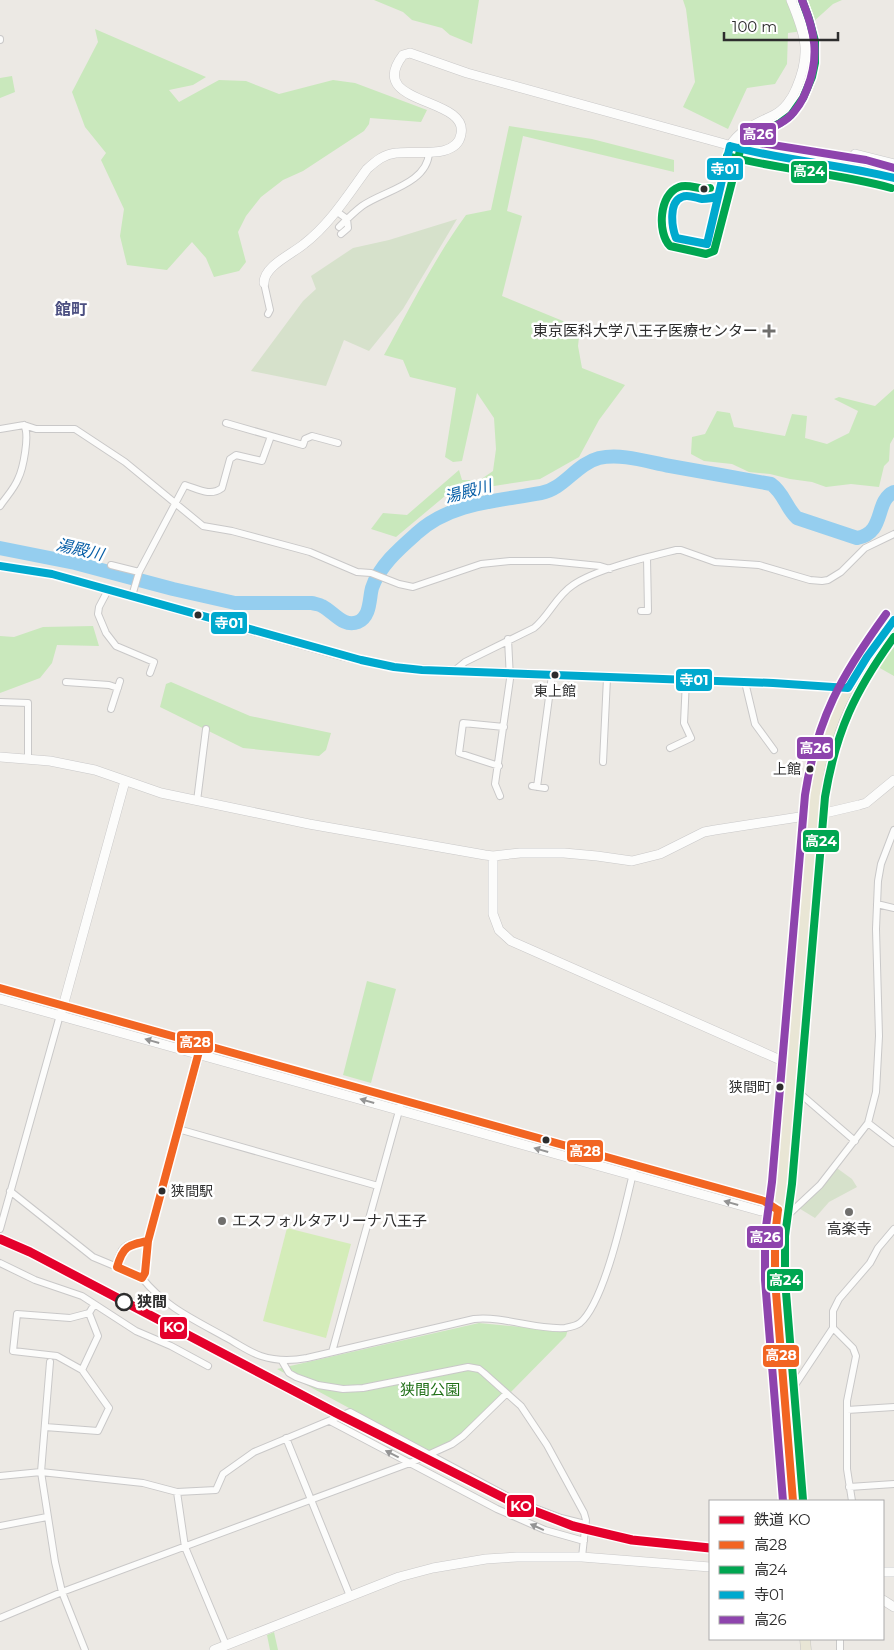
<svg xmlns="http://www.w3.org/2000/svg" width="894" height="1650" font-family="Montserrat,'Noto Sans JP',sans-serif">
<rect width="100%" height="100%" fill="#ece9e4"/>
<path fill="#c9e8bc" d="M374,0H479L472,44L450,35L442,28L412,20L403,12Z
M683,0H842L833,4L803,31L788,33L787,64L775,84L747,88L728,129L683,107L695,82L686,9Z
M95,29L206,77L193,85L169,90L179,102L219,80L246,81L279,94L333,80L355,83L427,110L421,122L370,118L369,124L364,131L303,171L283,180L261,197L246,216L238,232L246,262L239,271L214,277L206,258L192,242L167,270L127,265L120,236L124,209L101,160L106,153L85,127L72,92L98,42Z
M12,76L15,92L0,98V78Z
M509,126L592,139L674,160V172L523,136L507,211L522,216L502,296L580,328L578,346L582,368L625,385L599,420L579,457L540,479L494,486L445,496L396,537L371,529L383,513L407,515L459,470L462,480H480L493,471L496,449L494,418L477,393L462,461L453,462L445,457L456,388L410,377L403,360L384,355C410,308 434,259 466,215L491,210Z
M894,389V437L890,444L889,461L884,466L879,487L851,484L826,487L812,482L790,479L770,474L749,472L732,464L704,461L691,454L692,437L705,434L717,411L730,413L734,427L785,436L792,414L807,416L805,438L827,444L849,433L858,411L834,399L839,397L875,406Z
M93,626L99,646L57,645L52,663L40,678L0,693V636L14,637L43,627Z
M894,647V676L878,667Z
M171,682L250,716L331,733L326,750L319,756L243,748L160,707L166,684Z
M367,981L396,989L371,1083L343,1075Z
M479,1323L564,1331L568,1329L566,1336L508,1395L446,1449L434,1454L277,1369Z
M274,1632L278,1650H270L267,1635Z"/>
<path fill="#d6e1cb" d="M457,219L403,309L369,351L344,340L326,386L251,371L303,301L316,289L311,276L353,248L389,240Z
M834,1166L852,1179L857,1187L829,1202L815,1218L797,1207Z"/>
<path fill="#d4ecb9" d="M287,1228L351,1244L326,1338L263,1321Z"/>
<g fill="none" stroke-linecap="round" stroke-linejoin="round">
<path stroke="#95ceef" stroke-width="14" d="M0,548L75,563L173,589L235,603H312C315,604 319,604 322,606C334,612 343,628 358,622C371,616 369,599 372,588C379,566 400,548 417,533C451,502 499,501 541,493C564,489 576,464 599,458C622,453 648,462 670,466C704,472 737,478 771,484C784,493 786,508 797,518L857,538C886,533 874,501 894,492"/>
<defs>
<path id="street" d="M0,39V40
M336,211L347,219L348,228L341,234
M339,227C346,220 354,212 362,206C383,191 427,184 429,153
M264,283L270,310L268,314
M226,423L303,445L305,439L312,436L338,443
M0,429L24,425L36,429H75L125,462L203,526L232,531L310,552L357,572L371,573L399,584L413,587L481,564L510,561H550L600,566L610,569
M0,506C6,497 14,489 18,479C23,469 30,435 24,425
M111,565L139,572
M108,590L99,607L98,614L106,633L116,646L154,662L150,673
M132,596L139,572L185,485C198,489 210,497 222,488L230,459L236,455L262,461L271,436
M641,611H648L647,558
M454,671L465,662L534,628C549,616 556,596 573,585C596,569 648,557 676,550H681L715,562L759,565L810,580L822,581L828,580L841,572L865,548L894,534
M66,682L109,685L118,688
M745,682L755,724L774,750
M0,702L28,703V759
M111,709L120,681
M670,748L691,738L684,723L686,680
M603,762L607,678
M499,766L459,753L463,723L504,727
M532,786L545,788
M537,787L552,675
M500,796L495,784L510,679L508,639
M197,801L206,729
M877,904L894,908
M790,1088L797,1091L855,1141
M868,1123L894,1143
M178,1129L378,1186
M10,1191L93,1257L117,1267
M778,1210L789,1214L820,1185L868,1123L876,1092L879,1036L876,929L878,881L881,864L894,830
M0,1229L60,1015
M0,1263L35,1280L82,1296L136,1331L171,1346L208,1366
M142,1278C165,1307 195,1320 227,1338C238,1344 249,1352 261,1356C276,1361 291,1361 307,1358L474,1319C505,1316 535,1330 565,1328C570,1327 576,1326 580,1323C606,1301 626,1201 635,1165
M332,1352L402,1100
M282,1361L289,1373L296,1377L318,1385L343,1389L363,1388L468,1367L479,1369L484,1373L521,1406L547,1445L584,1513L586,1520L582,1557
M50,1362L41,1472L55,1562L62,1592L85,1650
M82,1370L57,1356L13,1351L17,1314L70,1318L89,1313
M785,1392L792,1389L795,1385L833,1328
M847,1410L894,1407
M330,1421L497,1509L545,1530L584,1541
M45,1427L98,1431L109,1408L82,1370L98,1336L89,1313L94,1305
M286,1438L350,1596
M0,1476L41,1472L143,1483L177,1492L216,1490L223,1474L254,1452L350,1412L516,1501L561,1518L585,1524
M849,1487L894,1484
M177,1492L185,1547L226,1645
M852,1501L847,1469V1401L856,1356L853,1348L833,1328V1311L839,1299L870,1263L878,1248L894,1229
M0,1526L47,1517
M0,1618L62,1592L410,1463L452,1444L463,1436L506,1394
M840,1650V1639"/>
<path id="secondary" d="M730,146C739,130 758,123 774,115C784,110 792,99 796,89C812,53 805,34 791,0
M855,154L894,164
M264,283C264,266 292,254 304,244C330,224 348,195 367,169C376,161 384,154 396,153C414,150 457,160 461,134C469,96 364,106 403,55L410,53L467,73L743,149L864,170L894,178
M0,566L52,574L343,656L378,664L409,669L773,683L848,688
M0,757L50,761L95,770L161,793L309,824L485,855L493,856L520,853H564L597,856L632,861L660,854L704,832L715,830L825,813L859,805L866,803L894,780
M493,856V914L499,930L511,941L785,1062L792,1063
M0,988L764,1201L778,1210
M0,999L761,1211L778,1210
M62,1010L125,781
M148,1241C126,1246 123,1243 117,1267L142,1278L145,1273L148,1241L200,1050
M883,1572H894
M883,1600L894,1607
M214,1650L399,1577L433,1568L486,1559L517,1557H582L710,1567"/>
<path id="primary" d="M793,1501L775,1280V1235L782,1183L815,796C825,720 849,681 894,620
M805,1639L806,1650"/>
</defs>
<use href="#street" stroke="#c9c8c8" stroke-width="8"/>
<use href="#secondary" stroke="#c9c8c8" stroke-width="10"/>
<use href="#primary" stroke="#c6c5c3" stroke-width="11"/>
<use href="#street" stroke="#fcfcfb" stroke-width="6"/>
<use href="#secondary" stroke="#fcfcfb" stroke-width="9"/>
<use href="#primary" stroke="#e9e6d5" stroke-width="10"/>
<defs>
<path id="bus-1" d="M0,988L764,1201L778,1210
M778,1210L775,1235V1280L793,1501
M148,1241L145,1273L142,1278L117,1267C123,1246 128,1245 148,1241Z
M148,1241L201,1044"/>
<path id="bus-2" d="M727,156C781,170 837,173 891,188
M710,188C700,191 689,183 679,187C659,194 657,233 670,246L706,254L714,251L741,147L754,136L780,123L791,115L803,98L812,77L815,63V41L809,19L802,0
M803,1500L785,1280V1236L792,1184L825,797C836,731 855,691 894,637"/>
<path id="bus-3" d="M718,196C713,198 708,199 702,199C696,198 688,194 682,197C668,202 672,228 676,238L707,244L730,146C784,161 840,164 894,178
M0,566L52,574L361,660L394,667L422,670L773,683L848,688L867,657L894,620"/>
<path id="bus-4" d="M802,0C815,32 820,56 807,89C803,100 797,110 788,118C776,128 760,131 748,141L866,160L894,168
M783,1501L765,1280V1234L772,1182L805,795C817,718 841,676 886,614"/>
</defs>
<use href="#bus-1" stroke="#fff" stroke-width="11"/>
<use href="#bus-2" stroke="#fff" stroke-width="11"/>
<use href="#bus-3" stroke="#fff" stroke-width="11"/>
<use href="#bus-4" stroke="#fff" stroke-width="11"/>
<use href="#bus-1" stroke="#f26522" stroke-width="8"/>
<use href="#bus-2" stroke="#00a651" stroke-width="8"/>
<use href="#bus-3" stroke="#00a9ce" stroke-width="8"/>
<use href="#bus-4" stroke="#8e44ad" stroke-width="8"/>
<defs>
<path id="rail-1" d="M0,1239L30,1252L338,1414L516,1504L573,1526L632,1540L710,1548"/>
</defs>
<use href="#rail-1" stroke="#fff" stroke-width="12"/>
<use href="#rail-1" stroke="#e4002b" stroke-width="9"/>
</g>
<defs><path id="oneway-solid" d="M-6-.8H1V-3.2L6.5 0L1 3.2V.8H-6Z" transform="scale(1.25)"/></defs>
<g fill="#949494">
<use href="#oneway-solid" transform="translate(152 1041) rotate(-164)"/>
<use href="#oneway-solid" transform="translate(367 1101) rotate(-164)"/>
<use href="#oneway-solid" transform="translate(541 1150) rotate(-164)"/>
<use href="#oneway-solid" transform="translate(731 1203) rotate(-164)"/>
<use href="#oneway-solid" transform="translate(392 1454) rotate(-153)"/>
<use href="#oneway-solid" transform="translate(537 1527) rotate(-156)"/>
</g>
<g fill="#2d2d2d" stroke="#fff" stroke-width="2">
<circle cx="704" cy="189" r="4.5"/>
<circle cx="198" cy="615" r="4.5"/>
<circle cx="555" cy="675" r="4.5"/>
<circle cx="810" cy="769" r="4.5"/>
<circle cx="780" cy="1087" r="4.5"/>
<circle cx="546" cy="1140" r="4.5"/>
<circle cx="162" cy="1191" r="4.5"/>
</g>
<g fill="#706f6d" stroke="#fff" stroke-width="2">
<path d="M766.5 323.5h5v5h5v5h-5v5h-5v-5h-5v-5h5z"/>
<circle cx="849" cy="1212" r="5"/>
<circle cx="222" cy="1221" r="5"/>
</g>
<circle fill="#fff" stroke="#2d2d2d" stroke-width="2.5" cx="124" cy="1302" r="8"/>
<g text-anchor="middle" stroke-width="5" stroke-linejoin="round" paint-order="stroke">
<g font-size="14" fill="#2d2d2d" stroke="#fff" text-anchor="end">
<text x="555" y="696" text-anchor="middle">東上館</text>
<text x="801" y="774">上館</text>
<text x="771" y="1092">狭間町</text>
<text x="171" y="1196" text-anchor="start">狭間駅</text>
</g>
<g font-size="15" fill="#2d2d2d" stroke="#fff" text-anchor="end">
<text x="758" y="336">東京医科大学八王子医療センター</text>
<text x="232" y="1226" text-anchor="start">エスフォルタアリーナ八王子</text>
<text x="849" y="1234" text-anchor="middle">高楽寺</text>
</g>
<g font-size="15" font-weight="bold" fill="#2d2d2d" stroke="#fff" text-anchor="start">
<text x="137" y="1307">狭間</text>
</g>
<g font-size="15" fill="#217018" stroke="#fff">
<text x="430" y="1395">狭間公園</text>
</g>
<g font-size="16" font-weight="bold" fill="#4b4f81" stroke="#fff">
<text x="71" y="315">館町</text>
</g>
<g font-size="16" font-style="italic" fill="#085fa7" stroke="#fff">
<text transform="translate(468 491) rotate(-15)" y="6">湯殿川</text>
<text transform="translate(80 549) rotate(13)" y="6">湯殿川</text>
</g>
</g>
<g stroke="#fff" stroke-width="2">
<rect x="739" y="122" width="38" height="24" rx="5" fill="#8e44ad"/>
<rect x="706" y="157" width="38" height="24" rx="5" fill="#00a9ce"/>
<rect x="790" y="160" width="38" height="24" rx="5" fill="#00a651"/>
<rect x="210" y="611" width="38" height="24" rx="5" fill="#00a9ce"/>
<rect x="675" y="668" width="38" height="24" rx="5" fill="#00a9ce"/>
<rect x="796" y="736" width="38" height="24" rx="5" fill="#8e44ad"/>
<rect x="802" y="829" width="38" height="24" rx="5" fill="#00a651"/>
<rect x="176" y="1030" width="38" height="24" rx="5" fill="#f26522"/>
<rect x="566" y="1139" width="38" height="24" rx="5" fill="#f26522"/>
<rect x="746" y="1225" width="38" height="24" rx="5" fill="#8e44ad"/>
<rect x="766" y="1268" width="38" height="24" rx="5" fill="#00a651"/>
<rect x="159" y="1316" width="29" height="24" rx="5" fill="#e4002b"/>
<rect x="762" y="1344" width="38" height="24" rx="5" fill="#f26522"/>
<rect x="506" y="1494" width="29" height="24" rx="5" fill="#e4002b"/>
</g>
<g font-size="14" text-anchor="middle" font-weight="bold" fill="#fff">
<text x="758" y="139">高26</text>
<text x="725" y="174">寺01</text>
<text x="809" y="176">高24</text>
<text x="229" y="628">寺01</text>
<text x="694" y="685">寺01</text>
<text x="815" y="753">高26</text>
<text x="821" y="846">高24</text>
<text x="195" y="1047">高28</text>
<text x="585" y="1156">高28</text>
<text x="765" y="1242">高26</text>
<text x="785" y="1285">高24</text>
<text x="174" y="1332">KO</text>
<text x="781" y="1360">高28</text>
<text x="521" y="1511">KO</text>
</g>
<rect x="709" y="1500" width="175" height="140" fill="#ffffff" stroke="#ababab"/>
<rect x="719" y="1516" width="25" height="8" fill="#e4002b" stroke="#ababab"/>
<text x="754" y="1525" font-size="15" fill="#2d2d2d">鉄道 KO</text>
<rect x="719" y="1541" width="25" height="8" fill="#f26522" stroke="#ababab"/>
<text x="754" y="1550" font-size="15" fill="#2d2d2d">高28</text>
<rect x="719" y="1566" width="25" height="8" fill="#00a651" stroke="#ababab"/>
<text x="754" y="1575" font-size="15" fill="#2d2d2d">高24</text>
<rect x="719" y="1591" width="25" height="8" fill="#00a9ce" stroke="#ababab"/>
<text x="754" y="1600" font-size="15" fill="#2d2d2d">寺01</text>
<rect x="719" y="1616" width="25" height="8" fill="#8e44ad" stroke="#ababab"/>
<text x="754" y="1625" font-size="15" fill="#2d2d2d">高26</text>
<path d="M724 32v8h114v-8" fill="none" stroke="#2d2d2d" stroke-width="2.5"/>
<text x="732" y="32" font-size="15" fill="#2d2d2d" stroke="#ffffff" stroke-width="4" paint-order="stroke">100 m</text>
</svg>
